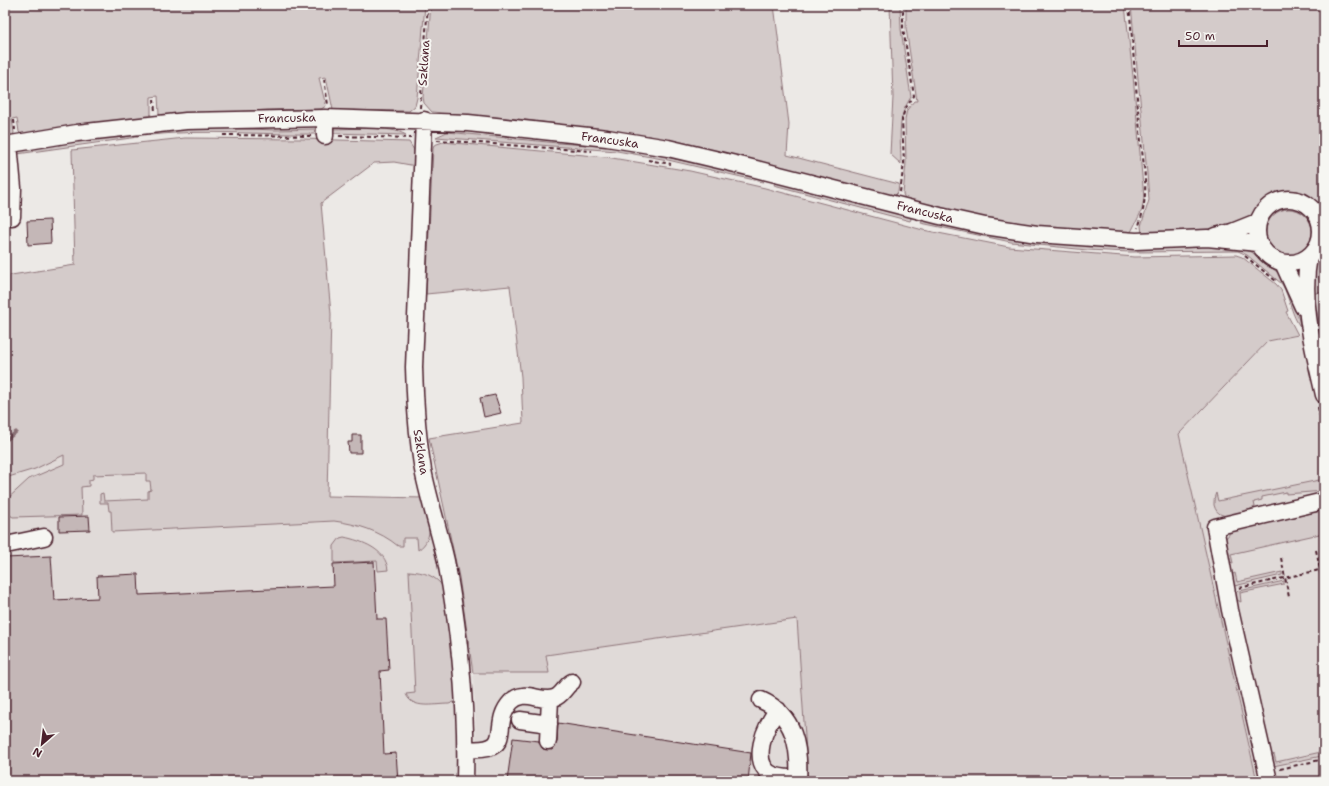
<svg xmlns="http://www.w3.org/2000/svg" width="1329" height="786" font-family="'Shantell Sans',sans-serif">
<rect width="100%" height="100%" fill="#ece9e6"/>
<filter id="ink" filterUnits="userSpaceOnUse"><feTurbulence type="fractalNoise" baseFrequency=".025" numOctaves="2"/><feDisplacementMap in="SourceGraphic" scale="8" xChannelSelector="R" yChannelSelector="G"/><feConvolveMatrix kernelMatrix="1 2 1 2 8 2 1 2 1" color-interpolation-filters="sRGB"/></filter>
<g filter="url(#ink)">
<path fill="#e0dad8" d="M1324,256V781H1257L1179,434L1268,341L1317,332L1310,286Z
M155,394L180,501L424,498L444,588L459,708L458,781H5V478Z
M798,618L808,781H475L476,737L473,673H549L546,655Z"/>
<path fill="#d4cbca" stroke="#8f757a" d="M5,5H425L417,98L415,106L409,111L333,110L326,77L319,78L326,106L321,109L268,110L161,116L159,114L158,96L151,97V114L149,117L22,135L19,132L17,118L12,119L14,133L12,137L5,138Z
M431,5H774L789,124L787,155L899,184L898,192L893,197L606,130L518,119L432,112L424,103L423,97Z
M890,5H900L901,29L911,97C896,120 901,137 901,164L890,154L893,97Z
M906,5H1125L1133,76L1144,198L1142,210L1130,234L1079,232L987,221L906,201L903,194L906,163L905,119L907,110L914,101H917L906,28Z
M1131,5H1324V212L1310,197L1294,191L1269,196L1261,202L1250,217L1237,225L1196,231L1142,234L1141,226L1149,200L1147,173Z
M195,127L276,130L317,129L318,134C262,135 206,129 150,135L149,133L150,132Z
M331,129C351,129 390,125 406,135L330,133Z
M447,132L557,143L618,147L765,178V180L763,182L668,160L617,151L436,137Z
M140,133L138,137L17,154L16,151L90,137Z
M185,138L303,139L409,142L414,150L416,166L394,162L374,163L321,203L331,314L327,496L424,498C428,517 436,538 418,550L417,538H403V546H398C380,531 357,524 334,521L112,532L111,511H109L108,503H100V494L103,493L104,501L148,499V491L151,490L150,481H146V473L93,475V479L89,480V486L81,487L82,515L13,517L5,512V501L29,479L64,464V455L35,469L5,478V276L75,265L72,150Z
M443,142L606,157L690,171L765,188L923,230L1009,247L1135,257L1236,255L1242,257L1276,284L1281,290L1288,311L1286,312L1298,335L1268,341L1179,434L1257,781H808L797,619L546,655L549,673H473L459,577L429,438L523,423L521,377L510,286L426,294L433,149L434,145Z
M776,180L910,215L911,219L910,221L774,185Z
M1266 232a23 23 0 1 1 46 0a23 23 0 1 1-46 0Z
M923,219L1206,245L1244,246L1277,272L1283,278L1293,298L1301,328C1291,315 1290,298 1282,284L1247,255L1238,251L1130,252L1087,250L1011,242L921,223Z
M1324,249V275L1318,276L1322,291L1313,294L1324,343V362L1312,305V266Z
M1324,479V491L1286,494V492L1262,497V500L1254,502L1255,507C1244,512 1219,525 1214,505C1214,500 1214,497 1216,493L1218,501Z
M1320,511L1321,515L1324,514V533L1231,554L1233,563L1228,561L1225,539L1232,531Z
M344,537C362,541 386,549 388,570L378,571L377,561L334,563V546L340,538Z
M409,571C424,572 435,575 444,588L458,696L454,702L449,704C434,704 412,710 406,694L415,693Z
M1282,572V575L1234,586L1231,575L1235,573L1237,582Z
M1284,581V584L1240,593L1241,602L1237,600L1235,592Z
M1321,752L1322,756L1273,766L1271,757L1274,754L1276,762Z"/>
<g fill="none" stroke-linecap="round" stroke-linejoin="round">
<path stroke="#886e73" stroke-width="3.5" d="M5,441L16,432"/>
</g>
<path fill="#c4b7b7" stroke="#4a1f2b" d="M50,220L51,243L28,245L27,221Z
M495,395L501,413L484,417L480,398Z
M352,435H361V453H349L348,442H352Z
M89,516L90,530L59,531V517Z
M51,556L54,600L98,598L97,576L138,574L139,595L334,586L333,564L374,562L377,619H386L389,670L380,671L384,754L396,753L398,781H5V558Z
M558,723L751,753L748,781H507L513,738L539,741L543,749L552,750L557,742Z"/>
<g fill="none" stroke-linecap="round" stroke-linejoin="round">
<defs>
<path id="minor" d="M424,120L414,367C415,402 417,436 423,470C429,500 439,530 446,561C460,634 467,707 465,781
M325,136V118
M9,144L13,188L12,217
M5,145L77,133L186,121L325,118L468,123L607,138L668,148L744,166L940,216L985,226L1037,234L1136,241L1207,238L1258,243
M1257 231a32 32 0 1 1 64 0a32 32 0 1 1-64 0Z
M1216,236L1232,232L1257,222
M1309,256C1300,303 1314,350 1324,395
M1283,263L1303,307
M6,545L44,537
M761,700C795,715 800,748 798,781
M778,710C765,724 749,765 773,775C780,778 790,778 798,779
M520,720L549,724
M548,741L550,699
M466,749C518,753 489,725 511,702C524,688 540,703 554,698C562,696 565,686 572,682
M1269,781L1230,610L1215,527L1324,501"/>
</defs>
<use href="#minor" stroke="#4a1f2b" stroke-width="19"/>
<path stroke="#4a1f2b" stroke-width="2" stroke-dasharray="4 3" stroke-linecap="butt" d="M1129,5C1133,47 1136,89 1140,131C1143,167 1151,191 1138,228
M324,79L328,105
M154,99L155,112
M420,108L428,5
M14,120L15,130
M223,135L313,136
M339,136L411,138
M437,140L592,151
M648,160L671,164
M900,192L904,163L902,119L905,109L914,96L903,28V5
M1245,256L1276,281
M1318,407L1324,435
M1316,550L1324,589
M1281,558L1289,597
M1239,588L1324,569
M1321,737L1324,753
M1280,769L1324,759"/>
<use href="#minor" stroke="#f6f6f2" stroke-width="16"/>
</g>
</g>
<g text-anchor="middle" stroke-width="4" stroke-linejoin="round" paint-order="stroke">
<g font-size="12" fill="#4a1f2b" stroke="#f6f6f2">
<text transform="translate(424 63) rotate(-86)" y="4">Szklana</text>
<text transform="translate(287 118) rotate(-1)" y="4">Francuska</text>
<text transform="translate(610 140) rotate(8)" y="4">Francuska</text>
<text transform="translate(925 212) rotate(14)" y="4">Francuska</text>
<text transform="translate(421 452) rotate(81)" y="4">Szklana</text>
</g>
</g>
<rect width="1329" height="786" fill="none" stroke="#f6f6f2" stroke-width="20"/>
<rect x="10" y="10" width="1309" height="766" fill="none" stroke="#4a1f2b" stroke-width="1.5" filter="url(#ink)"/>
<g transform="translate(42 744) rotate(208)" stroke="#f6f6f2" stroke-width="3" paint-order="stroke">
<path d="M0-3L7 15L0 10L-7 15Z" fill="#4a1f2b"/>
<text y="-6" font-size="11" font-weight="bold" text-anchor="middle" fill="#4a1f2b">N</text>
</g>
<path d="M1179 40v6h88v-6" fill="none" stroke="#4a1f2b" stroke-width="2"/>
<text x="1185" y="40" font-size="12" fill="#4a1f2b" stroke="#f6f6f2" stroke-width="3" paint-order="stroke">50 m</text>
</svg>
